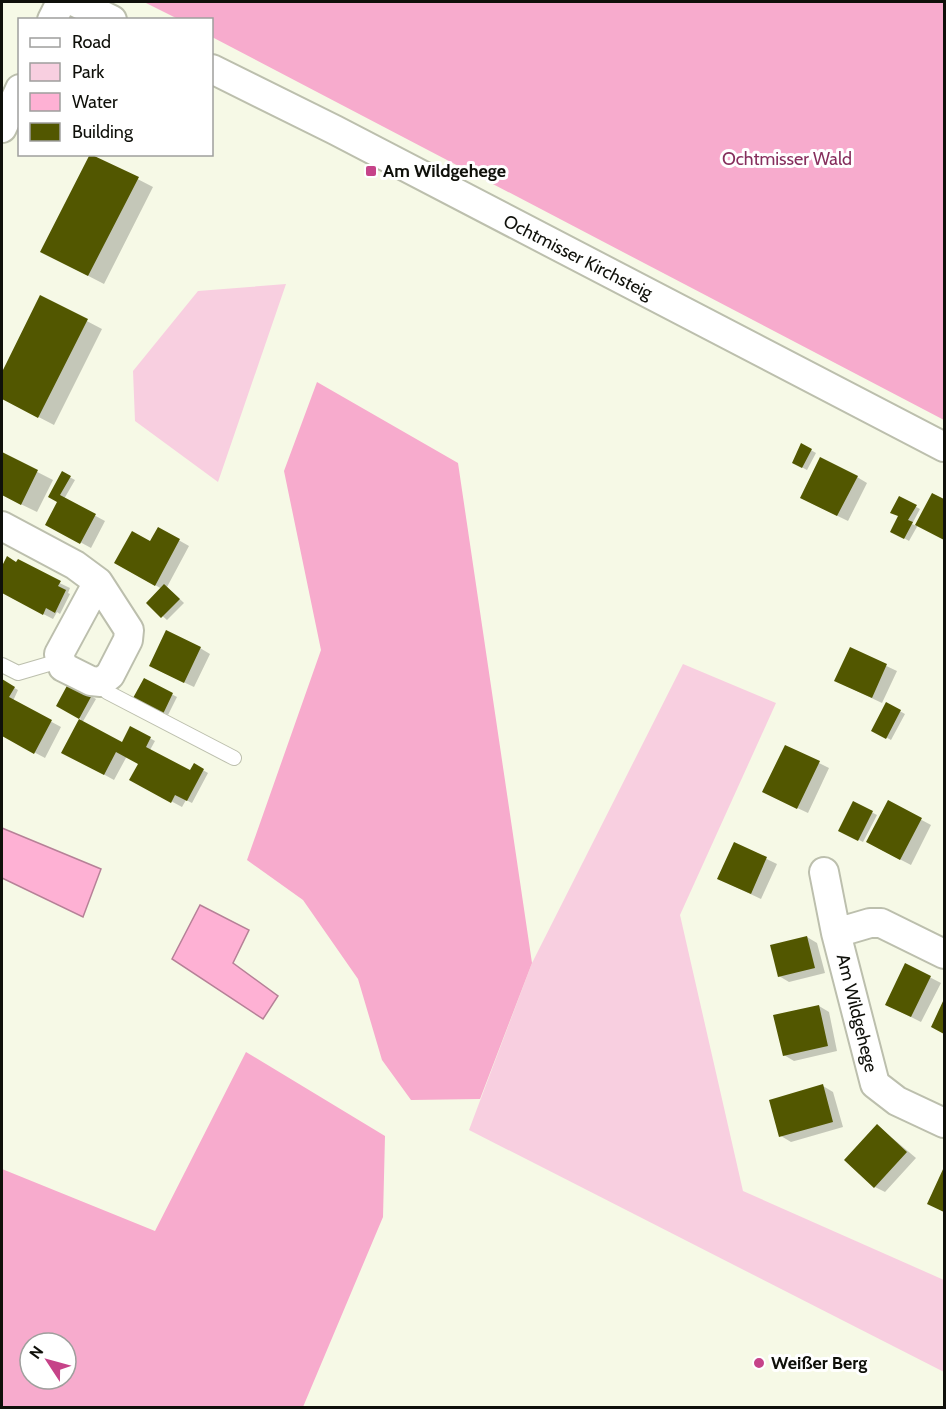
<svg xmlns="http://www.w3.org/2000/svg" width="946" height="1409" font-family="Cabin,sans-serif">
<rect width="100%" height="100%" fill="#f6f9e6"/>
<path fill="#f8cfe0" d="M286,284L218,482L135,421L133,371L198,291Z
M683,664L776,703L680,915L743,1191L944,1280V1372L469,1130L532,963Z"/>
<path fill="#f7abcd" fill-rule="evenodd" d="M144,2H944V420L212,37V20L178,19Z
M317,382L458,463L532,963L480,1099L411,1100L382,1060L358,979L303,900L247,860L321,650L284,471Z
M246,1052L385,1136L383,1217L303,1407H2V1169L155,1231ZM30,1343H66V1379H30Z"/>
<path fill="#feb1d4" stroke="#b68197" stroke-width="1.5" d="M2,828L101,869L83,917L2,878Z
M200,905L249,930L233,963L278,996L263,1019L172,959Z"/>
<path fill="#0003" d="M91,155L153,187L104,284L42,252Z
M41,297L102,329L54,425L2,398V375Z
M802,445L816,453L807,470L794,463Z
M2,454L53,480L37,512L2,495Z
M62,473L75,480L64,499L105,521L91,548L47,524L59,502Z
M857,477L867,483L848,521L811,503Z
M933,495L944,501V539L918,525L909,541L892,531L900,516V498L920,509L912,524L917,526Z
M159,529L189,546L167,587L184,603L167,620L148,603L162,589L116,563L151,543Z
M7,558L70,588L68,593L70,594L60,614L57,612L53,619L12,598L2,584V569Z
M200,648L210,654L194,687L160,671Z
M850,649L897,671L882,703L846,686Z
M145,680L177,697L168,715L135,698Z
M2,681L18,690L13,701L61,727L45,758L2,735Z
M70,684L96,699L82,723L122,744L131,728L155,741L150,750L191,772L194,765L208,773L192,803L186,800L182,807L141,785L139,763L127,756L114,780L63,752L81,719L58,705Z
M887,704L905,714L891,740L873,730Z
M819,763L829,768L808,813L774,797Z
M888,802L931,825L911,865L878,848Z
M854,803L877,815L863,842L840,830Z
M735,844L777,864L761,899L729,884Z
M807,937L817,943L825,973L789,982L779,976Z
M906,965L941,983L921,1022L897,1010Z
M819,1006L829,1012L837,1051L794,1061L784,1055Z
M823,1086L833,1092L843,1127L791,1142L781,1136Z
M878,1126L916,1158L885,1192L875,1187Z
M944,1171V1212L929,1203Z"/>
<path fill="#525700" d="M90,154L139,177L88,276L40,252Z
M40,295L88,319L38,418L2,399V372Z
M801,443L812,449L802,468L792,463Z
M2,452L38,470L21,505L2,495Z
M820,457L858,476L837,516L800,498Z
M62,471L71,476L60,495L96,514L80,544L45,525L57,502L48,497Z
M932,493L944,499V540L915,525Z
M899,496L917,505L908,520L913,522L904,539L890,532L898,516L890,513Z
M158,527L180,539L155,586L114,563L132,531L150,541Z
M7,556L16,562L18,559L61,581L58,586L66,590L55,613L46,608L43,615L2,593V566Z
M164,584L180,599L161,618L146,603Z
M166,630L201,647L184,683L149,666Z
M850,647L887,664L872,698L834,681Z
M144,678L173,693L163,714L133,698Z
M2,679L15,687L9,697L52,720L34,754L2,736Z
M69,682L92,695L79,719L56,706Z
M886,702L901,710L886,739L871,731Z
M79,719L122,742L130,726L151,737L146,747L190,770L194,763L204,769L187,801L175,795L171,803L129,780L138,764L116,752L104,775L61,753Z
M785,745L820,761L797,809L762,792Z
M888,800L922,818L900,860L866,842Z
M853,801L873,811L858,841L838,831Z
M734,842L767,857L751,894L717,879Z
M807,936L815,968L778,977L770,945Z
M905,963L931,976L911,1017L885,1005Z
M944,999V1034L931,1027Z
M819,1005L828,1046L783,1056L773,1015Z
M823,1084L833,1122L779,1137L769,1100Z
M877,1124L907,1152L874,1188L844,1160Z
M944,1167V1212L927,1204Z"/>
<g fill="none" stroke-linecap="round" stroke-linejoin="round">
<defs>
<path id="service" d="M2,665L18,673L59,661
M101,682L107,692L234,758"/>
<path id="minor" d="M75,2L112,20
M52,20L61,2
M212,69L335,130L944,447
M2,128L20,89
M2,526L75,565L98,582L129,630L128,640L110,675L101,682L91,681L63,667L59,654L98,582
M824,872L836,933
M944,954L881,923H870L836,933L875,1084L897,1101L944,1123"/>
</defs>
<use href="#service" stroke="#bcbfad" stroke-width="16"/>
<use href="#minor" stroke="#bcbfad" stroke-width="32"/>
<use href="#service" stroke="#fff" stroke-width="14"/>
<use href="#minor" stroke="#fff" stroke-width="28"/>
</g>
<g fill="#c64389" stroke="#fff" stroke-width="2">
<rect x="365" y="165" width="12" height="12" rx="3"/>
<circle cx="759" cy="1363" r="6"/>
</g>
<g text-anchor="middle" stroke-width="6" stroke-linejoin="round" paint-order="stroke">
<g font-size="18" fill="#862f5d" stroke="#fff">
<text x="787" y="165">Ochtmisser Wald</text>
</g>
<g font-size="18" font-weight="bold" fill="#0f100a" stroke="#fff" text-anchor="start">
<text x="383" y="177">Am Wildgehege</text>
<text x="771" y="1369">Weißer Berg</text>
</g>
<g font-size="18" fill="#0f100a" stroke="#fff">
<text transform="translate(578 257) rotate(27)" y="6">Ochtmisser Kirchsteig</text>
<text transform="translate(857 1013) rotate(76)" y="6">Am Wildgehege</text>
</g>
</g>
<rect width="946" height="1409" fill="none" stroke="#0f100a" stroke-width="6"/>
<rect x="18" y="18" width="195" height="138" fill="#ffffff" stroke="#9f9f9d" stroke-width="1.5"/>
<rect x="30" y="38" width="30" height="9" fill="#ffffff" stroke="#9f9f9d" stroke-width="1.5"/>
<text x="72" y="48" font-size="18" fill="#0f100a">Road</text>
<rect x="30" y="63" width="30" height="18" fill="#f8cfe0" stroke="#9f9f9d" stroke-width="1.5"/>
<text x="72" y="78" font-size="18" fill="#0f100a">Park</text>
<rect x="30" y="93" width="30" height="18" fill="#feb1d4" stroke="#9f9f9d" stroke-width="1.5"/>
<text x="72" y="108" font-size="18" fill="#0f100a">Water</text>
<rect x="30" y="123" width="30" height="18" fill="#525700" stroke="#9f9f9d" stroke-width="1.5"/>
<text x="72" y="138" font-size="18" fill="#0f100a">Building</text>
<g transform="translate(48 1361) rotate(306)"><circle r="28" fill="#ffffff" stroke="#9f9f9d" stroke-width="1.5"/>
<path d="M0-4.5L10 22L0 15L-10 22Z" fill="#c64389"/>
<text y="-9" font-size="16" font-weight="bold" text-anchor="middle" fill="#0f100a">N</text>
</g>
</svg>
